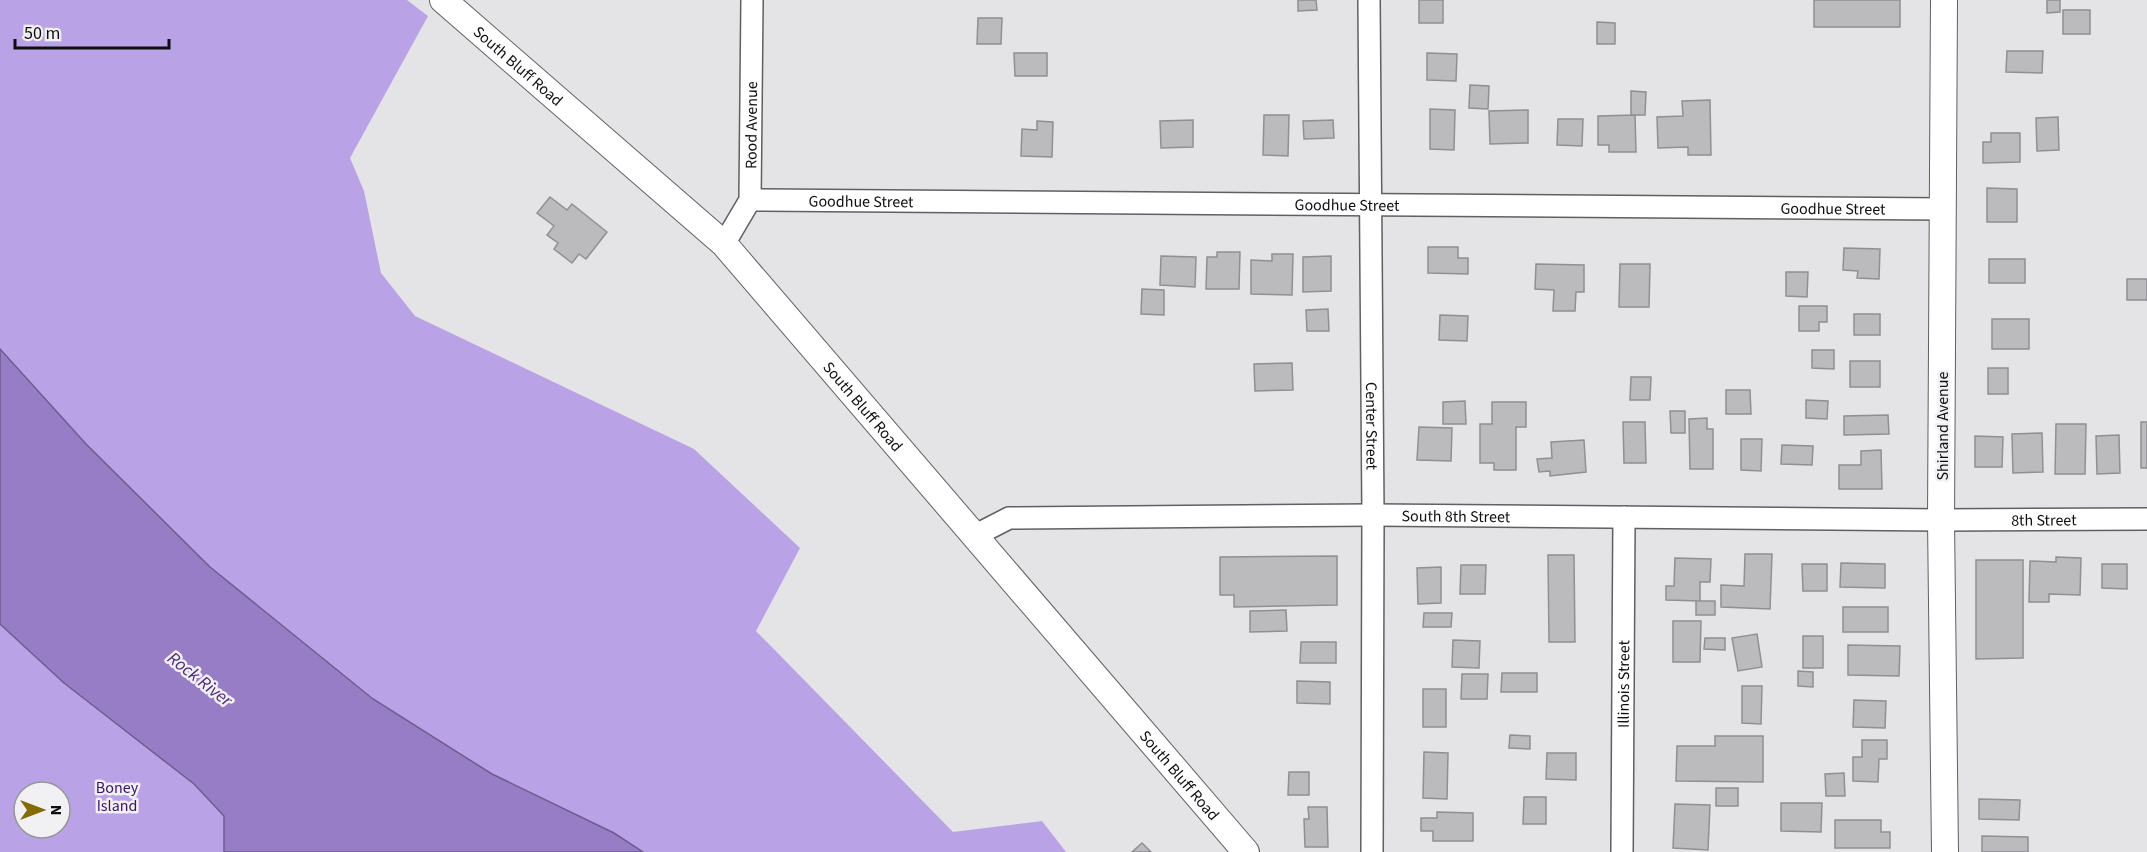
<svg xmlns="http://www.w3.org/2000/svg" width="2147" height="852" font-family="'Source Sans 3',sans-serif">
<rect width="100%" height="100%" fill="#e4e3e6"/>
<path fill="#baa2e7" fill-rule="evenodd" d="M0,0H407L428,16L350,158L364,191L381,273L415,316L694,449L800,548L756,631L953,832L1042,821L1066,852H643L614,833L492,774L373,699L210,567L86,444L0,349Z
M0,624L64,683L194,784L224,816V852H0ZM24,792H60V828H24Z"/>
<path fill="#977dc5" stroke="#6e5c8f" stroke-width="1.5" d="M0,349L86,444L210,567L373,699L492,774L614,833L643,852H224V816L194,784L64,683L0,624Z"/>
<path fill="#bbbabd" stroke="#908f92" stroke-width="1.5" d="M1298,0H1316L1317,10L1298,11Z
M1419,0H1443V23H1419Z
M1814,0H1900V27H1814Z
M2047,0H2060V12L2047,13Z
M2063,10H2090V34H2063Z
M978,18H1002L1001,44H977Z
M1597,22L1615,23V44H1597Z
M2007,51H2043L2042,73L2006,72Z
M1014,53H1047V76H1015Z
M1427,53L1457,54L1456,81L1427,80Z
M1470,85L1489,86L1488,109L1469,108Z
M1631,91L1646,92L1645,115H1631Z
M1710,100L1711,155H1688V147L1658,148L1657,117L1683,116L1682,101Z
M1430,109L1455,110L1454,150L1430,149Z
M1528,110V143L1490,144L1489,111Z
M1264,115H1289L1288,156L1263,155Z
M1635,115L1636,152H1609V145H1598V116Z
M2058,117L2059,150L2037,151L2036,118Z
M1558,119H1583L1582,146L1557,145Z
M1193,120V147L1161,148L1160,121Z
M1333,120L1334,138L1304,139L1303,121Z
M1037,121L1053,122L1052,157L1021,156L1022,129L1037,130Z
M1991,133H2020V162L1983,163V142H1991Z
M1987,188L2017,189V222H1987Z
M550,197L567,210L572,204L607,232L586,259L579,254L572,263L554,249L558,243L547,235L554,226L537,213Z
M1428,247H1458V258H1468V274L1428,273Z
M1844,248L1880,249L1879,279L1857,278L1858,271L1843,270Z
M1217,252H1240L1239,289H1206L1207,257H1217Z
M1272,254H1293L1292,295L1251,294V260L1272,261Z
M1161,256L1196,257L1195,287L1160,285Z
M1331,256V291L1303,292V257Z
M1989,259H2025V283H1989Z
M1536,264L1584,265V292H1576L1575,311H1553L1554,290L1535,289Z
M1620,264H1650L1649,307H1619Z
M1786,272H1808L1807,297L1786,296Z
M2127,279H2147V300H2127Z
M1142,289L1164,290V315L1141,314Z
M1799,306H1827V322H1819V331H1799Z
M1328,309L1329,331H1307L1306,310Z
M1854,314H1880V335H1854Z
M1440,315L1468,316L1467,341L1439,340Z
M1992,319H2029V349H1992Z
M1812,350H1834V369L1812,368Z
M1850,361H1880V387H1850Z
M1292,363L1293,390L1255,391L1254,364Z
M1988,368H2008V394H1988Z
M1631,377H1651L1650,400H1630Z
M1726,390H1750L1751,414H1726Z
M1806,400L1828,401L1827,419L1806,418Z
M1465,401L1466,424H1443V402Z
M1492,402H1526V427H1516V470H1494V463H1480V424H1492Z
M1670,411H1685V433H1671Z
M1888,415L1889,434L1844,435V416Z
M1707,418V429H1713V469H1690L1689,419Z
M1623,422H1645L1646,463H1624Z
M2141,422H2147V468H2141Z
M2056,424H2086L2085,474H2055Z
M1419,427L1452,428L1451,461L1417,460Z
M2042,433L2043,472L2013,473L2012,434Z
M2119,435L2120,473L2097,474L2096,436Z
M1975,436L2003,437L2002,467H1975Z
M1741,439H1762L1761,471L1741,470Z
M1584,440L1586,472L1550,476V471L1539,472L1537,459L1552,458L1551,442Z
M1782,445L1813,446L1812,465L1781,464Z
M1881,450L1882,489H1839V465H1861V451Z
M1745,554H1772L1770,609L1721,607V585L1744,586Z
M1548,555H1574L1575,642H1549Z
M1337,556V605L1234,607V595H1220V557Z
M2056,557L2081,558L2080,595L2049,594V602H2029L2030,561L2056,562Z
M1675,558L1711,559L1710,582H1700V601L1666,600V586H1674Z
M1976,560H2023V658L1976,659Z
M1841,563L1885,564V588L1840,587Z
M1802,564H1827V591H1803Z
M2102,564H2127V589L2102,588Z
M1461,565H1486L1485,594H1460Z
M1441,567V603L1418,604L1417,568Z
M1696,601H1715V615H1696Z
M1843,607H1888V632H1843Z
M1286,610L1287,631L1250,632V611Z
M1424,613H1452L1451,627H1423Z
M1673,621H1701L1700,662H1673Z
M1757,634L1762,667L1738,671L1732,638Z
M1803,636H1823V668H1803Z
M1705,638H1725V650L1704,649Z
M1453,640L1480,641L1479,668L1452,667Z
M1301,642H1336V663H1300Z
M1848,645L1900,646L1899,676L1848,675Z
M1798,671L1813,672V687L1798,686Z
M1502,673H1537V692H1501Z
M1462,674H1488L1487,699H1461Z
M1297,681L1330,682V704L1297,703Z
M1742,686H1762L1761,724L1742,723Z
M1423,689H1446V727H1423Z
M1854,700L1886,701L1885,728L1853,727Z
M1510,735L1530,736V749L1509,748Z
M1715,736H1763V782L1676,781L1677,746H1715Z
M1862,740H1887V759H1879L1878,782L1853,781V757H1862Z
M1424,752L1448,753L1447,799L1423,798Z
M1547,753H1576V780L1546,779Z
M1289,772H1309V795H1288Z
M1844,773L1845,796H1826L1825,774Z
M1716,788H1738V806H1716Z
M1524,797H1546V824H1523Z
M1979,799L2020,800L2019,820L1979,819Z
M1781,803H1822L1821,832L1781,831Z
M1675,804L1710,805L1708,850L1673,848Z
M1308,807H1327L1328,847H1305L1304,819H1309Z
M1437,812L1473,813V841H1433V831H1421V818H1437Z
M1835,820H1881V832H1890V848H1835Z
M1982,836L2028,837V852H1982Z
M1142,843L1151,852H1132Z"/>
<g fill="none" stroke-linecap="round" stroke-linejoin="round">
<defs>
<g id="minor">
<path id="s1" d="M1369,0L1373,515L1372,852"/>
<path id="s2" d="M750,200L1943,209"/>
<path id="s3" d="M724,244L750,200L752,0"/>
<path id="s4" d="M976,535L1009,518L1373,515L1941,520L2147,519"/>
<path id="s5" d="M1622,852L1624,517"/>
</g>
<g id="tertiary">
<path id="s6" d="M443,0L724,244L1246,852"/>
<path d="M1944,0L1941,520L1945,852"/>
</g>
</defs>
<use href="#minor" stroke="#605f62" stroke-width="24"/>
<use href="#tertiary" stroke="#605f62" stroke-width="28"/>
<use href="#minor" stroke="#fff" stroke-width="21"/>
<use href="#tertiary" stroke="#fff" stroke-width="26"/>
</g>
<g text-anchor="middle" stroke-width="5" stroke-linejoin="round" paint-order="stroke">
<g font-size="16" fill="#0f0f10" stroke="#f1f0f3">
<text dy="6" stroke="none"><textPath href="#s6" startOffset="100">South Bluff Road</textPath></text>
<text dy="6" stroke="none"><textPath href="#s3" startOffset="126">Rood Avenue</textPath></text>
<text dy="6" stroke="none"><textPath href="#s2" startOffset="111">Goodhue Street</textPath></text>
<text dy="6" stroke="none"><textPath href="#s2" startOffset="597">Goodhue Street</textPath></text>
<text dy="6" stroke="none"><textPath href="#s2" startOffset="1083">Goodhue Street</textPath></text>
<text dy="6" stroke="none"><textPath href="#s6" startOffset="586">South Bluff Road</textPath></text>
<text dy="6" stroke="none"><textPath href="#s1" startOffset="426">Center Street</textPath></text>
<text transform="translate(1942 426) rotate(-90)" y="6">Shirland Avenue</text>
<text dy="6" stroke="none"><textPath href="#s4" startOffset="484">South 8th Street</textPath></text>
<text dy="6" stroke="none"><textPath href="#s4" startOffset="1072">8th Street</textPath></text>
<text dy="6" stroke="none"><textPath href="#s5" startOffset="168">Illinois Street</textPath></text>
<text dy="6" stroke="none"><textPath href="#s6" startOffset="1072">South Bluff Road</textPath></text>
</g>
<g font-size="16" fill="#3b1268" stroke="#f1f0f3">
<text x="117" y="793">Boney<tspan x="117" dy="18">Island</tspan></text>
</g>
<g font-size="18" font-style="italic" fill="#4e297e" stroke="#f1f0f3">
<text transform="translate(200 679) rotate(38)" y="6">Rock River</text>
</g>
</g>
<g transform="translate(42 810) rotate(90)"><circle r="28" fill="#f1f0f3" stroke="#979698" stroke-width="1.5"/>
<path d="M0-4.5L10 22L0 15L-10 22Z" fill="#866a06"/>
<text y="-9" font-size="16" font-weight="bold" text-anchor="middle" fill="#0f0f10">N</text>
</g>
<path d="M15 39v9h154v-9" fill="none" stroke="#0f0f10" stroke-width="3"/>
<text x="24" y="39" font-size="18" fill="#0f0f10" stroke="#f1f0f3" stroke-width="4.5" paint-order="stroke">50 m</text>
</svg>
